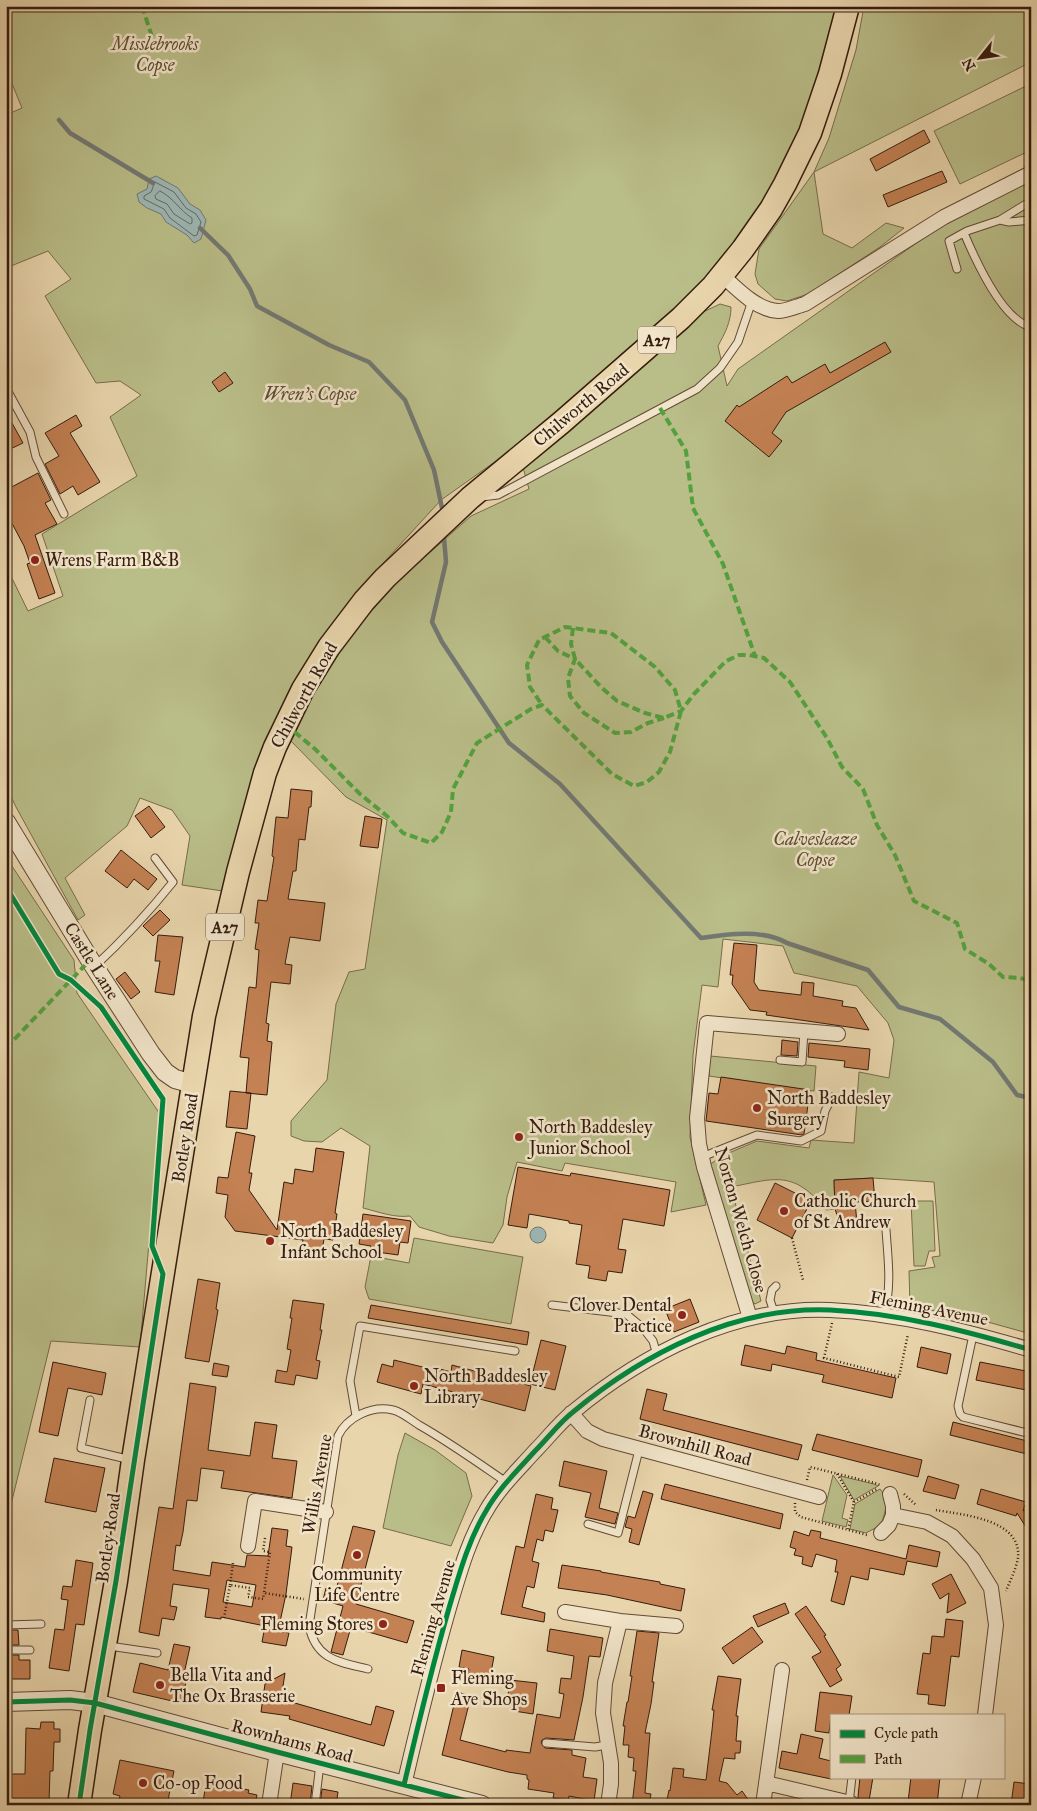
<svg xmlns="http://www.w3.org/2000/svg" width="1037" height="1811" font-family="'IM FELL Great Primer',serif">
<rect width="100%" height="100%" fill="#e9d5ac"/>
<filter id="stains"><feTurbulence type="fractalNoise" baseFrequency=".004" numOctaves="4"/><feColorMatrix values="0 0 0 0 .2 0 0 0 0 .09 0 0 0 0 .02 0 0 0 .5 -.17"/></filter>
<radialGradient id="worn" r=".72"><stop offset=".6" stop-color="#630" stop-opacity="0"/><stop offset="1" stop-color="#630" stop-opacity=".3"/></radialGradient>
<path fill="#b9bd88" stroke="#776c4b" d="M6,6H840L800,139L763,201L726,257L683,302L530,437L441,500L354,595L303,671L223,891L182,885L190,836L172,810L140,798L127,826L65,878L85,915L78,920L16,807L6,786V566L28,611L63,596L42,534L137,476L110,417L141,395L120,381L96,383L45,296L71,279L48,251L6,268V115L22,108L6,69Z
M864,6H1031V62L814,172L823,234L852,248L886,223L904,228L880,247L808,294L787,301L775,299L758,284L755,274L759,249L814,172L829,138L856,50Z
M1028,85L1031,91V150L960,184L934,131Z
M1031,179V1334L984,1321L910,1306L909,1271L935,1267L932,1257L940,1256L934,1182L873,1178L834,1180L835,1209L826,1210C794,1170 776,1178 731,1187L761,1301L755,1304L749,1299L709,1165L724,1155L757,1141L809,1148L811,1140L854,1143L859,1072L889,1078L894,1040L888,1023L857,986L794,973L783,946L723,939L718,987L702,985L693,1055L690,1137L706,1205L671,1212L676,1182L565,1163L562,1171L517,1162L507,1197L503,1225L493,1243L449,1236L419,1227L410,1216C394,1218 379,1212 363,1208L370,1146L341,1128L322,1142L304,1141L291,1136V1121L327,1080L336,1004L349,972L365,969L387,820L346,797L287,737L331,664L358,626L401,578L471,516L529,489L522,464L701,313L720,304L731,307C731,322 725,333 718,346L727,386L738,369L952,218Z
M6,857L74,960L77,993L160,1114L140,1347L51,1341L6,1525Z
M710,1056L816,1066L814,1091L709,1076Z
M911,1201H933L935,1251H929L925,1266H914Z
M414,1238L523,1257L511,1324L369,1299L365,1287L371,1256L409,1263Z
M405,1433L435,1450L466,1473L472,1496L451,1546L383,1528L398,1455Z
M833,1475L847,1495L842,1518L848,1520L846,1527L822,1521Z
M840,1476L874,1484L878,1486L854,1500Z
M880,1489C890,1501 885,1512 881,1525L866,1533L850,1529L855,1504Z"/>
<path fill="#9cb6b4" stroke="#737872" d="M156,176L178,188L190,204L200,210L206,220L201,239L194,243L187,235L166,222L161,214L147,208L139,202L137,194L147,189L149,179Z
M530 1235a8 8 0 1 1 16 0a8 8 0 1 1-16 0Z"/>
<g fill="none" stroke-linecap="round" stroke-linejoin="round">
<path stroke="#686961" stroke-width="1" d="M155,182L174,192L186,208L196,214L201,222L197,235L194,236L170,218L164,209L144,199V196L151,192Z
M160,191C174,198 179,210 192,218V223L190,224L174,214L167,204L156,199L155,196Z"/>
<path stroke="#737872" stroke-width="4.5" d="M59,120L70,133L153,183
M200,228L228,255L250,289L257,306L329,345L369,362L405,400L434,470L442,508
M444,538L446,562L432,622L442,642L509,743L560,784L701,938C727,934 763,929 787,943L868,970L899,1007L940,1019L993,1062L1017,1095L1031,1098"/>
</g>
<path fill="#c48153" stroke="#351c0e" fill-rule="evenodd" d="M924,130L930,142L876,171L870,159Z
M942,171L947,182L888,207L883,195Z
M885,342L891,352L786,412L772,433L782,441L769,457L725,421L737,405L739,407L787,376L792,383L825,364L830,373Z
M225,372L233,383L219,392L212,382Z
M6,412L23,443L6,451Z
M76,415L82,426L70,433L100,482L78,495L73,486L60,494L45,464L59,456L45,433Z
M38,473L51,500L45,503L57,524L35,535L55,593L39,599L27,564L30,563L24,546L6,512V490Z
M291,789L312,791L311,807H309L305,840L299,839L296,871H293L288,899L325,903L320,941L290,937L285,964L292,965L290,984L271,982L266,1023L269,1024L267,1041L272,1042L267,1095L246,1093L249,1058L240,1057L249,987L256,988L259,950L255,949L259,923H255L258,900L267,901L274,857L272,856L276,817L288,818Z
M149,806L165,827L151,838L135,816Z
M365,816L382,819L378,848L360,846Z
M121,850L157,879L148,890L134,879L127,888L105,871Z
M160,910L170,920L153,936L143,926Z
M158,935L183,937L174,995L155,992L160,961H155Z
M734,943L757,945L754,982L759,990L801,995L802,982L814,983L813,996L843,1001L842,1006L856,1008L869,1030L766,1015L767,1012L750,1010L732,984L733,975H730Z
M125,972L140,992L131,999L116,979Z
M782,1040L798,1042L797,1056L781,1055Z
M809,1043L870,1049L868,1070L844,1067L845,1061L808,1057Z
M721,1077L810,1090L804,1134L802,1135L706,1121L709,1093L718,1094Z
M230,1091L251,1093L247,1129L226,1127Z
M236,1132L255,1136L249,1173H252L249,1190L277,1230L284,1182L293,1184L295,1169L313,1172L316,1148L344,1152L335,1213L337,1214L333,1240L324,1239L321,1257L301,1254L303,1240L235,1231L225,1217L228,1195L216,1193L218,1177L228,1178Z
M518,1167L570,1176L571,1173L670,1190L664,1226L623,1219L618,1249L626,1250L622,1273L608,1271L606,1281L588,1278L590,1266L576,1264L582,1225L569,1223V1221L529,1214L527,1228L508,1225Z
M873,1178L875,1201L855,1202L857,1223L840,1224L835,1209L834,1180Z
M775,1183L811,1201L792,1238L757,1220Z
M363,1214L411,1221L408,1243L400,1242L398,1255L370,1251L371,1246L359,1244Z
M198,1279L220,1283L216,1309L218,1310L209,1362L185,1358Z
M690,1299L699,1322L674,1332L665,1309Z
M293,1300L324,1304L320,1330H322L316,1360L320,1361L317,1379L296,1375L294,1385L275,1382L277,1370L287,1372L291,1350L287,1349L292,1318H290Z
M371,1305L529,1332L527,1345L368,1318Z
M541,1340L566,1346L555,1390L530,1384Z
M745,1345L785,1354L787,1346L817,1353L816,1360L896,1378L892,1398L822,1382L824,1375L772,1364L771,1371L741,1365Z
M921,1347L951,1354L947,1374L917,1367Z
M394,1360L439,1371L440,1369L451,1372L452,1365L531,1386L525,1411L423,1384L421,1394L377,1382L382,1364L393,1367Z
M53,1362L106,1373L102,1395L68,1388L58,1436L39,1432Z
M980,1362L1031,1372V1391L976,1380Z
M214,1363L229,1366L227,1377L212,1375Z
M190,1383L216,1387L208,1450L250,1456L255,1422L277,1425L272,1458L297,1461L292,1498L221,1488L224,1471L201,1468L197,1501L187,1500L183,1532L180,1546L176,1545L173,1570L210,1576L212,1562L245,1567L247,1555L268,1556L272,1528L288,1530L286,1546L292,1547L286,1594L278,1631L289,1633L286,1646L262,1642L265,1626L221,1617V1619L205,1617L209,1589L173,1584L170,1606L177,1607L174,1620L162,1618L159,1636L139,1632L159,1507L173,1509ZM227,1580L256,1585L252,1607L223,1602Z
M647,1389L667,1394L663,1410L802,1445L798,1460L640,1419Z
M953,1422L1031,1442V1455L950,1435Z
M817,1434L922,1460L918,1477L812,1450Z
M54,1458L105,1468L96,1512L45,1502Z
M564,1461L607,1471L599,1508L618,1513L615,1524L585,1517L591,1493L559,1486Z
M928,1476L959,1485L955,1499L923,1491Z
M665,1484L783,1514L780,1529L661,1499Z
M981,1489L1026,1502L1023,1511L1031,1506V1535L1017,1513L1016,1516L977,1504Z
M643,1491L653,1494L639,1545L629,1542L632,1529L625,1527L628,1516L635,1518Z
M536,1494L553,1498L551,1509L558,1510L553,1532L545,1530L543,1541L537,1539L532,1561L539,1563L534,1588L527,1586L522,1607L545,1613L544,1622L501,1614L516,1546L524,1548Z
M353,1526L375,1531L356,1604L414,1621L407,1643L351,1627L343,1655L331,1652L343,1606L323,1600L326,1588L336,1590Z
M811,1530L821,1532L820,1538L906,1559L909,1545L940,1552L937,1567L907,1561L904,1575L870,1568L868,1580L851,1576L844,1605L831,1601L838,1572H835L837,1560L816,1554L812,1567L802,1564L803,1557L794,1555L796,1549L790,1547L794,1531L809,1536Z
M76,1560L93,1563L84,1625L76,1624L69,1671L49,1668L55,1629L64,1630L68,1600L61,1599L63,1586L72,1587Z
M562,1565L601,1571V1572L660,1582V1584L685,1589L681,1611L607,1595L558,1588Z
M951,1574L966,1603L947,1613L949,1593L940,1599L932,1584Z
M785,1603L789,1613L758,1627L753,1616Z
M806,1606L823,1631L826,1635L824,1636L841,1665L836,1669L842,1680L830,1687L812,1657L821,1652L795,1614Z
M946,1619L963,1621L959,1657L951,1656L945,1706L928,1704L929,1695L917,1694L923,1653L930,1654L932,1636L944,1637Z
M752,1627L763,1642L733,1664L722,1648Z
M550,1629L603,1638L600,1657L589,1656L583,1697L574,1740L546,1738L542,1740L541,1743L545,1748L572,1750V1755L586,1758L583,1777L597,1779L594,1801L569,1796L568,1800L553,1798L554,1793L528,1789L529,1780L527,1779V1775L508,1772L442,1755L457,1692L471,1696L460,1740L506,1752V1750L530,1753L537,1714L560,1718L564,1694L559,1693L561,1678L571,1679L574,1656L547,1651Z
M6,1630H18L19,1645H6Z
M637,1631L659,1633L652,1682H654L651,1704L645,1733H650L645,1793L651,1794L649,1805H632L636,1771H633L634,1758L628,1757L629,1745H623L625,1726H623L627,1702H628L632,1676H630Z
M174,1644L190,1647L183,1678H187L181,1703L133,1692L140,1663L168,1670Z
M462,1650L494,1657L489,1682L467,1677L469,1669L459,1667Z
M6,1655H19V1660H30V1679H6Z
M285,1673L281,1699L371,1725L376,1706L394,1711L384,1746L289,1719L290,1716L261,1712L265,1684Z
M718,1676L741,1679L736,1716H738L736,1741H741L740,1753H735V1759L724,1758L719,1781L727,1783L737,1795L742,1791L752,1805H666L669,1790L670,1791L673,1768L684,1769L683,1777L706,1780L712,1730L714,1710H712Z
M510,1680L537,1683L533,1714L514,1711L516,1696L508,1695Z
M820,1692L852,1696L849,1715H831L829,1733L815,1731Z
M41,1722H54V1729H60V1742H54L53,1771H50L49,1802L26,1801V1804L9,1803L10,1774H25L26,1728L40,1729Z
M801,1734L823,1739L819,1758L831,1761V1779L779,1768L782,1751L797,1754Z
M120,1760L174,1771L167,1805H118L120,1796L113,1794Z
M860,1777H873L869,1801L859,1800L858,1797Z
M911,1777H940L937,1805L908,1802Z
M206,1782L249,1790L248,1793L257,1795L255,1805H214L203,1803Z
M1014,1782L1030,1784L1027,1805H1011Z
M293,1783L312,1786L310,1805H290Z
M322,1789L338,1792L336,1805H320Z"/>
<g fill="none" stroke-linecap="round" stroke-linejoin="round">
<defs>
<path id="service" d="M1000,220L1009,222L1031,220
M964,233C975,259 1002,320 1031,327
M957,269L949,241L967,231L1000,220L1031,201
M6,388L30,432L36,457L64,514
M481,497L498,495L697,389L720,368L738,342L752,301
M94,967C123,940 149,912 173,882L155,858
M780,1060L802,1062L804,1031
M702,1157L757,1135L801,1141L821,1131L825,1111L832,1097
M552,1305L626,1314L643,1328L653,1341L657,1355
M774,1312L770,1300L772,1290L776,1286
M884,1315C892,1286 888,1259 886,1230
M973,1335L958,1406L960,1414L963,1417L1031,1434
M90,1400L81,1448L131,1460
M356,1416L350,1381L360,1326L515,1351
M588,1524L618,1533L639,1450
M6,1625L41,1624
M109,1646L157,1653
M6,1650H30
M368,1669C339,1662 316,1660 309,1626L338,1436C347,1417 372,1405 393,1410C402,1412 411,1420 419,1425C449,1442 477,1462 506,1482
M546,1743L595,1747L607,1745
M849,1803L852,1777
M315,1805L320,1764"/>
<path id="minor" d="M722,275C737,289 757,310 778,311C787,311 797,306 805,304L944,217L1031,173
M750,1318L704,1167L699,1144L697,1118L707,1023L838,1034
M571,1413L587,1431L603,1439L819,1497
M890,1494L893,1506V1515
M881,1533L889,1525L893,1515L927,1522L952,1536L973,1559L991,1588L996,1625L985,1715
M248,1546L255,1501L326,1512
M565,1612L620,1621L676,1626
M766,1783L851,1803
M404,1785C418,1725 432,1667 449,1608C459,1575 468,1541 486,1511C499,1488 518,1470 535,1451C548,1438 559,1423 573,1412C644,1353 736,1306 830,1310C898,1313 966,1331 1031,1350
M269,1805L277,1752
M608,1805L611,1784V1763L603,1713L605,1683L620,1621
M763,1805L782,1670
M968,1805L974,1777"/>
<path id="tertiary" d="M6,822L90,960L151,1054L165,1072L175,1079L193,1084
M6,1702L70,1700L95,1703L277,1752L482,1805"/>
<path id="primary" d="M79,1805L90,1730L116,1581L133,1460L204,1016L238,872L265,773L275,747L303,689L329,647L364,601L385,578L470,498L562,422L681,318L713,286L743,249L771,209L785,184L810,133L830,74L848,6"/>
</defs>
<use href="#service" stroke="#624a36" stroke-width="9"/>
<use href="#minor" stroke="#624a36" stroke-width="16"/>
<use href="#tertiary" stroke="#624a36" stroke-width="20"/>
<use href="#primary" stroke="#351c0e" stroke-width="25"/>
<path stroke="#351c0e" stroke-width="2.5" stroke-dasharray="1 2.5" stroke-linecap="butt" d="M792,1238L803,1280
M832,1323L824,1358L899,1377L908,1334
M837,1474L854,1502L848,1530
M807,1480L810,1467L875,1483L880,1485
M904,1494L916,1505
M854,1502L877,1489
M795,1503V1512L801,1517L867,1535
M936,1510C963,1515 1022,1519 1018,1558C1016,1569 1010,1581 1006,1591
M265,1538L263,1551L270,1552L264,1593L304,1599
M230,1585L233,1563
M224,1618L230,1585L250,1588L248,1597L263,1599L264,1593"/>
<use href="#service" stroke="#f1e4c9" stroke-width="7"/>
<use href="#minor" stroke="#f1e4c9" stroke-width="14"/>
<use href="#tertiary" stroke="#f1e4c9" stroke-width="18"/>
<use href="#primary" stroke="#e9d5ac" stroke-width="22"/>
<path stroke="#53a13e" stroke-width="4" stroke-dasharray="8 4" stroke-linecap="butt" d="M142,6L156,49
M660,408L686,451L693,508L723,564L755,656
M573,628L571,644L575,659L601,687L617,701L645,713L664,718L681,711L694,694L726,661L739,655H749L764,658L790,682L827,738L842,767L863,789L877,825L895,855L914,901L957,923L965,949L989,964L1003,977L1020,978L1028,980L1031,987
M545,637L558,651L575,659L568,678L570,696L584,713L615,733L631,732L648,723L664,718
M284,726L291,729L315,749L360,794L387,816L403,833L431,843L442,832L451,812L453,789L477,743L531,709L542,705L612,774L634,786L647,782L659,772L670,752L681,711L675,690L655,667L611,633L565,627L539,640L527,665L530,687L542,705
M6,1048L90,960"/>
<defs>
<path id="cycleway" d="M6,887L59,974L71,980L101,1007L163,1099L152,1246L163,1274L116,1581L90,1730L79,1805
M6,1702L70,1700L95,1703L277,1752L482,1805
M404,1785C418,1725 432,1667 449,1608C459,1575 468,1541 486,1511C499,1488 518,1470 535,1451C548,1438 559,1423 573,1412C644,1353 736,1306 830,1310C898,1313 966,1331 1031,1350"/>
</defs>
<use href="#cycleway" stroke="#f1e4c9" stroke-width="8"/>
<use href="#cycleway" stroke="#00873e" stroke-width="5"/>
</g>
<g fill="#8f2418" stroke="#f1e4c9" stroke-width="2">
<circle cx="35" cy="560" r="5"/>
<circle cx="757" cy="1108" r="5"/>
<circle cx="519" cy="1137" r="5"/>
<circle cx="784" cy="1211" r="5"/>
<circle cx="270" cy="1241" r="5"/>
<circle cx="682" cy="1315" r="5"/>
<circle cx="414" cy="1386" r="5"/>
<circle cx="357" cy="1555" r="5"/>
<circle cx="383" cy="1624" r="5"/>
<circle cx="160" cy="1685" r="5"/>
<rect x="436" y="1683" width="10" height="10" rx="2.5"/>
<circle cx="143" cy="1783" r="5"/>
</g>
<g text-anchor="middle" stroke-width="5" stroke-linejoin="round" paint-order="stroke">
<g fill="#f1e4c9" stroke="#6d5846" stroke-width="1">
<rect x="638" y="326.5" width="38" height="27" rx="4"/>
<rect x="206" y="913.5" width="38" height="27" rx="4"/>
</g>
<g font-size="16" font-weight="bold" fill="#351c0e">
<text x="657" y="346">A27</text>
<text x="225" y="933">A27</text>
</g>
<g font-size="18" font-style="italic" fill="#5d4c33" stroke="#f1e4c9">
<text x="155" y="50">Misslebrooks<tspan x="155" dy="21">Copse</tspan></text>
<text x="310" y="400">Wren's Copse</text>
<text x="815" y="845">Calvesleaze<tspan x="815" dy="21">Copse</tspan></text>
</g>
<g font-size="18" fill="#351c0e" stroke="#f1e4c9">
<text transform="translate(581 405) rotate(-40)" y="6">Chilworth Road</text>
<text transform="translate(304 695) rotate(-61)" y="6">Chilworth Road</text>
<text transform="translate(92 961) rotate(58)" y="6">Castle Lane</text>
<text transform="translate(185 1138) rotate(-81)" y="6">Botley Road</text>
<text transform="translate(741 1220) rotate(74)" y="6">Norton Welch Close</text>
<text transform="translate(929 1308) rotate(11)" y="6">Fleming Avenue</text>
<text transform="translate(695 1445) rotate(15)" y="6">Brownhill Road</text>
<text transform="translate(317 1484) rotate(-80)" y="6">Willis Avenue</text>
<text transform="translate(108 1538) rotate(-82)" y="6">Botley Road</text>
<text transform="translate(433 1618) rotate(-74)" y="6">Fleming Avenue</text>
<text transform="translate(292 1741) rotate(15)" y="6">Rownhams Road</text>
</g>
<g font-size="18" fill="#351c0e" stroke="#f1e4c9" text-anchor="start">
<text x="45" y="566">Wrens Farm B&amp;B</text>
<text x="767" y="1104">North Baddesley<tspan x="767" dy="21">Surgery</tspan></text>
<text x="529" y="1133">North Baddesley<tspan x="529" dy="21">Junior School</tspan></text>
<text x="794" y="1207">Catholic Church<tspan x="794" dy="21">of St Andrew</tspan></text>
<text x="280" y="1237">North Baddesley<tspan x="280" dy="21">Infant School</tspan></text>
<text x="672" y="1311" text-anchor="end">Clover Dental<tspan x="672" dy="21">Practice</tspan></text>
<text x="424" y="1382">North Baddesley<tspan x="424" dy="21">Library</tspan></text>
<text x="357" y="1580" text-anchor="middle">Community<tspan x="357" dy="21">Life Centre</tspan></text>
<text x="373" y="1630" text-anchor="end">Fleming Stores</text>
<text x="170" y="1681">Bella Vita and<tspan x="170" dy="21">The Ox Brasserie</tspan></text>
<text x="451" y="1684">Fleming<tspan x="451" dy="21">Ave Shops</tspan></text>
<text x="153" y="1789">Co-op Food</text>
</g>
</g>
<rect width="1037" height="1811" fill="none" stroke="#e9d5ac" stroke-width="25"/>
<rect x="8" y="8" width="1022" height="1796" fill="none" stroke="#351c0e" stroke-width="2.5"/>
<rect x="12" y="12" width="1012" height="1786" fill="none" stroke="#351c0e"/>
<rect x="830" y="1714" width="175" height="65" fill="#f1e4c9" stroke="#a6947e"/>
<rect x="840" y="1730" width="25" height="8" fill="#00873e" stroke="#a6947e"/>
<text x="874" y="1738" font-size="15" fill="#351c0e">Cycle path</text>
<rect x="840" y="1755" width="25" height="8" fill="#53a13e" stroke="#a6947e"/>
<text x="874" y="1764" font-size="15" fill="#351c0e">Path</text>
<g transform="translate(980 58) rotate(240)" stroke="#f1e4c9" stroke-width="4" paint-order="stroke">
<path d="M0-4L9 19L0 12L-9 19Z" fill="#351c0e"/>
<text y="-8" font-size="14" font-weight="bold" text-anchor="middle" fill="#351c0e">N</text>
</g>
<rect width="100%" height="100%" filter="url(#stains)"/>
<rect width="100%" height="100%" fill="url(#worn)"/>
</svg>
